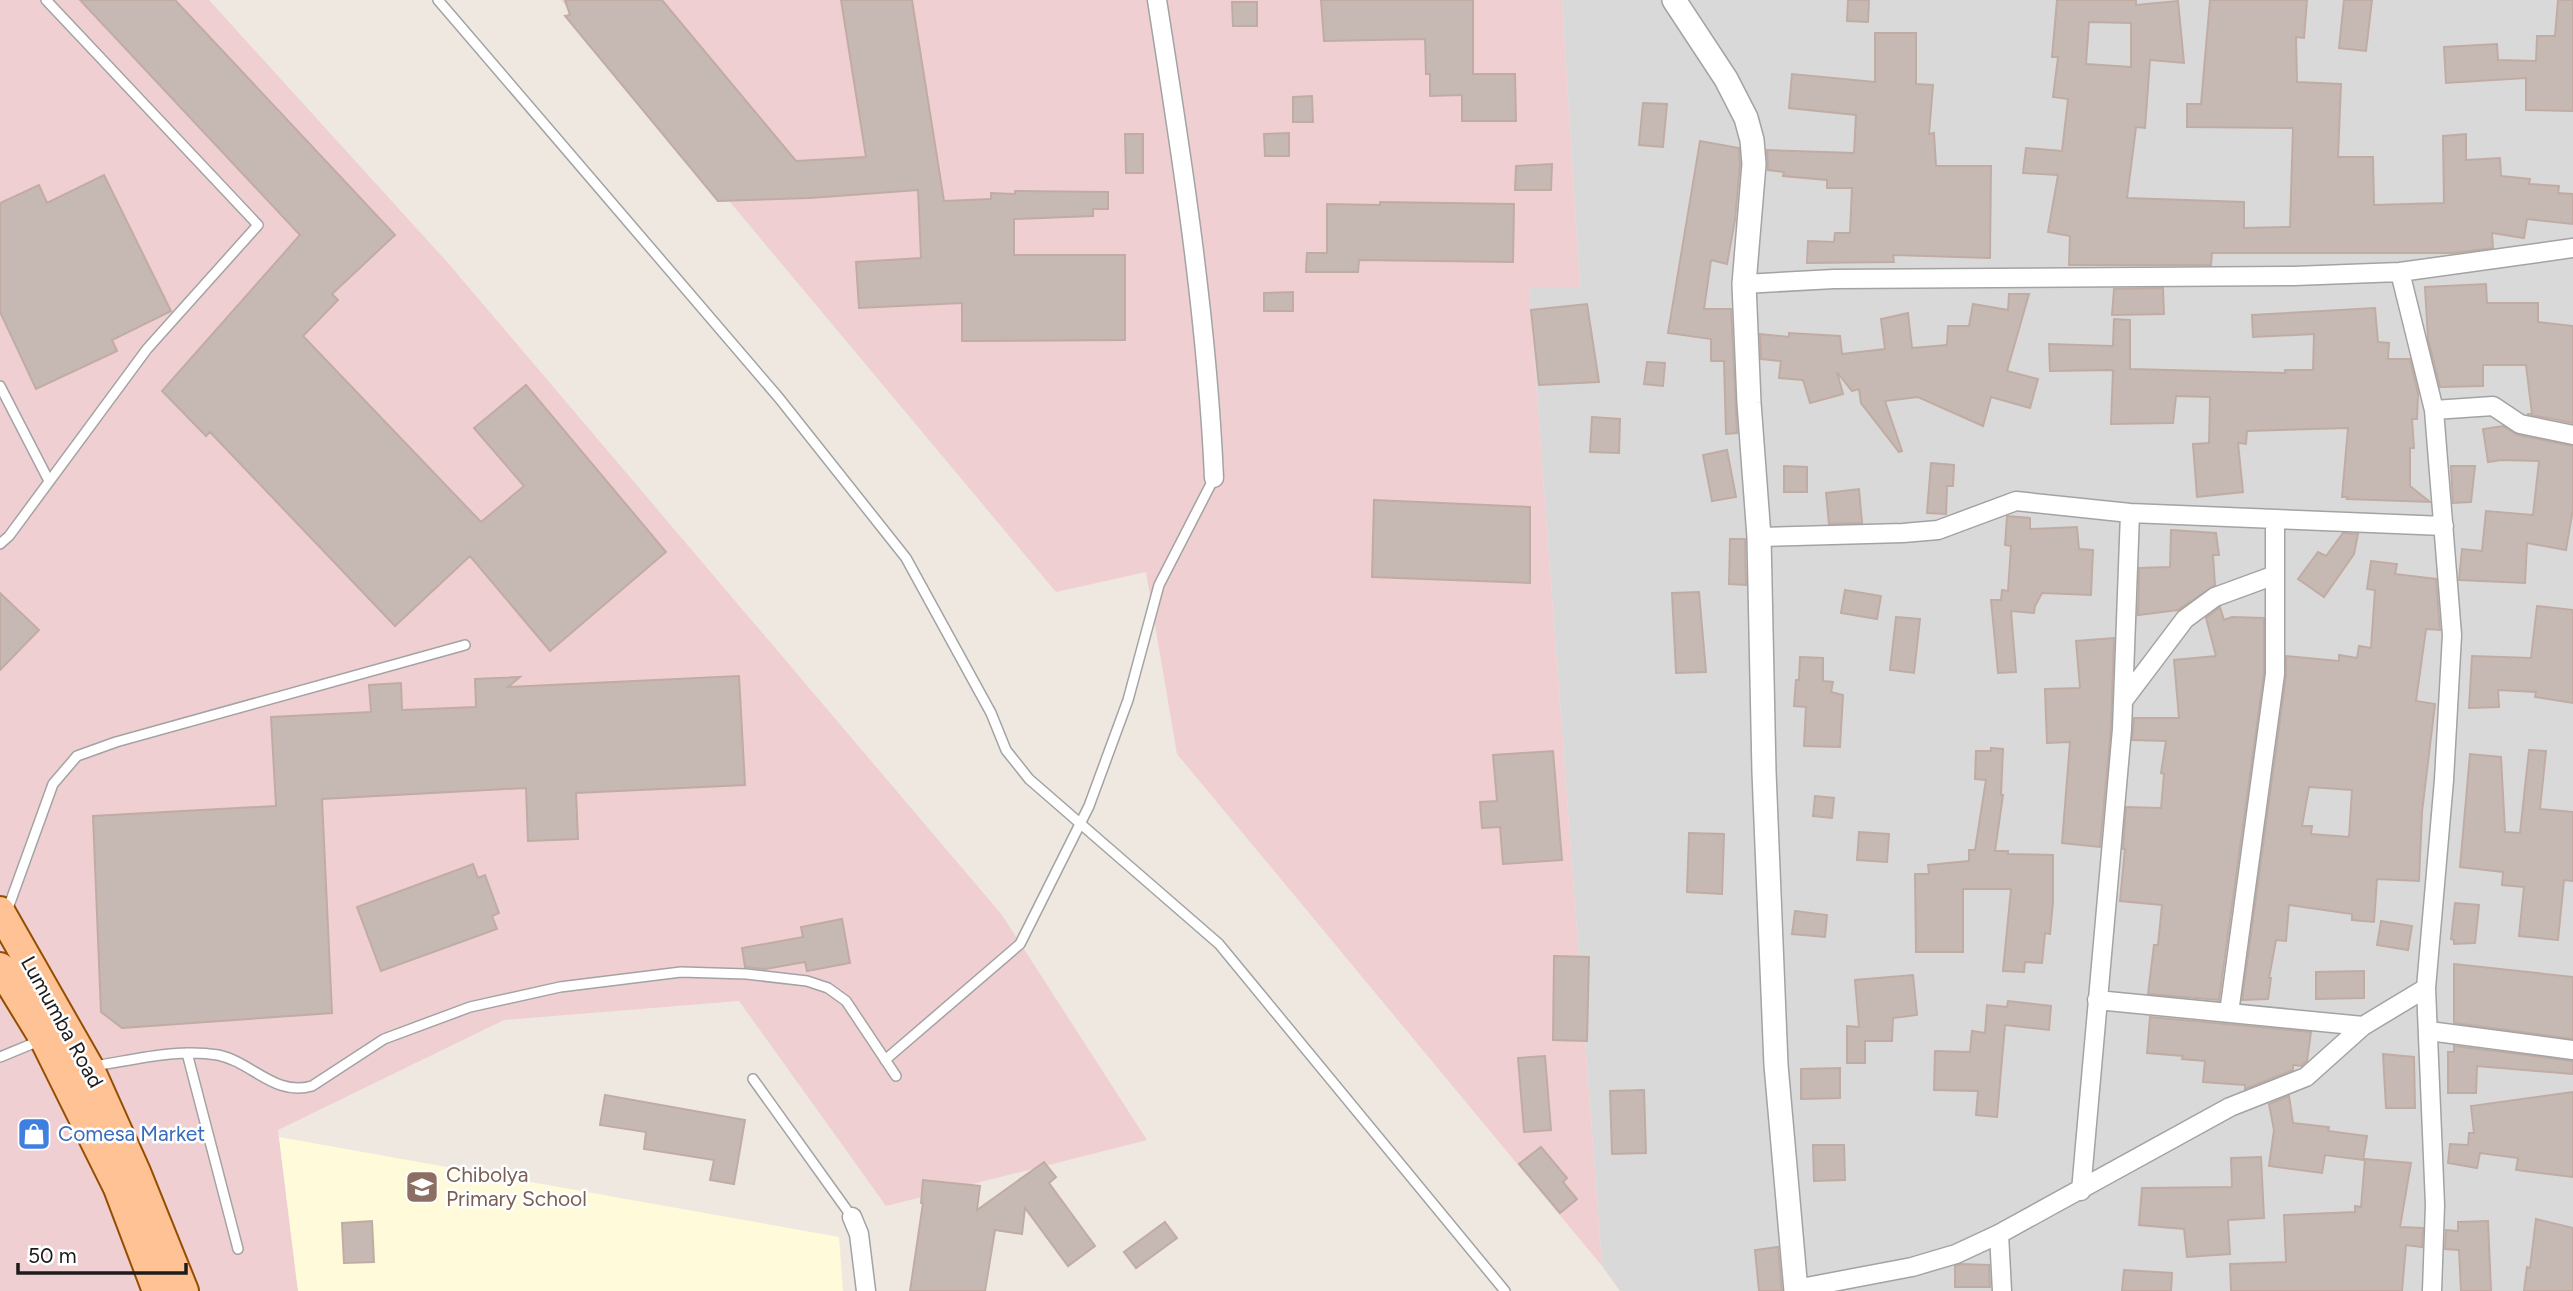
<svg xmlns="http://www.w3.org/2000/svg" width="2573" height="1291" font-family="Figtree,sans-serif">
<rect width="100%" height="100%" fill="#eee8e1"/>
<path fill="#dad9d9" d="M1562,0H2573V1291H1620L1602,1266L1529,288H1580Z"/>
<path fill="#f0cfd2" d="M0,0H209L448,263L1002,915L1147,1140L886,1206L739,1001L504,1020L278,1130L298,1291H0Z
M561,0H1562L1580,288H1529L1602,1266L1177,754L1146,572L1056,592Z"/>
<path fill="#fffad9" d="M279,1137L839,1237L843,1291H298Z"/>
<path fill="#c6b9b4" stroke="#c0aca3" stroke-width="2" fill-rule="evenodd" d="M80,0H175L395,235L332,294L338,300L303,336L481,522L524,486L474,428L526,385L666,552L550,651L470,556L395,626L210,432L206,436L162,391L300,235Z
M565,0H662L796,161L866,157L841,0H912L944,201L991,199V193L1015,194V191L1108,192V209H1093V216L1014,219V255H1125V340L962,341V303L859,308L856,262L921,258L918,190L810,198L718,201L565,16L570,15Z
M1321,0H1473V74H1515L1516,121H1462V95L1430,96V74H1426L1425,39L1324,41Z
M1848,0H1869L1868,22L1847,21Z
M2057,0H2136V5L2178,1L2184,63L2150,60L2145,128L2136,127L2127,198L2244,202V228L2290,227L2293,128L2187,127V104H2201L2210,0H2307L2304,38L2296,37L2297,82L2341,84L2338,157H2373L2374,205L2444,203L2443,136L2466,134V160L2500,158L2501,176L2530,179L2529,184L2559,186L2558,193L2573,194V224L2527,219L2524,238L2492,233L2493,248L2453,253H2212L2211,265H2069L2070,236L2048,232L2058,175L2023,173L2026,148L2062,151L2068,99L2053,97L2058,57H2052ZM2089,22L2131,23V67L2086,64Z
M2344,0H2372L2366,51L2339,48Z
M2558,0H2573V111L2526,110V78L2446,83L2444,47L2497,44L2498,60L2536,61L2537,36H2555Z
M1232,2H1257V26H1233Z
M1875,33H1916V84L1933,85L1929,134L1934,133L1936,166H1991L1990,258L1893,255L1894,262L1807,263L1808,241L1834,242L1835,233H1850L1852,188H1827V180L1783,176L1784,172L1768,170L1767,150L1854,153L1856,115L1789,108L1792,74L1875,82Z
M1312,96L1313,122H1293V97Z
M1643,103L1667,104L1663,147L1639,145Z
M1289,133V156H1265L1264,134Z
M1125,134H1143V173H1126Z
M1700,141L1739,148L1740,164L1735,220L1727,264L1711,260L1704,309H1731L1737,433L1726,434L1724,361H1711V339L1668,333Z
M1552,164L1551,190H1515L1516,166Z
M104,175L171,311L112,340L117,351L36,389L0,312V203L39,185L47,203Z
M1380,202L1514,204L1513,262L1359,260L1358,272H1306L1307,253H1327V204L1380,205Z
M2486,284L2487,303H2538V322L2573,326V423L2527,414H2532L2526,365H2483V386L2440,387L2428,339L2425,287Z
M2163,288L2164,314L2112,315L2114,289Z
M1293,292V311H1264V293Z
M2009,294H2029L2007,371L2038,379L2030,408L1991,397L1983,426L1918,397L1885,401L1902,451L1899,452L1861,403L1859,389L1852,391L1837,372L1843,394L1810,403L1803,380L1779,378L1781,361L1761,359L1760,334L1789,337V333L1840,336L1842,354L1885,349L1881,319L1908,313L1912,348L1947,345L1948,326H1969L1973,304L2008,310Z
M1587,304L1599,382L1539,385L1531,310Z
M2375,308L2378,342L2389,343L2388,359H2410L2418,393L2417,419H2412L2414,448H2410V486L2430,502L2347,499L2348,497H2342L2348,428L2247,431L2246,444L2238,443L2243,492L2197,497L2193,444L2209,443L2210,397L2176,396L2173,423L2111,424L2113,370L2050,371L2049,344L2113,346L2114,319L2130,320V369L2285,373V370H2313L2314,334L2253,337L2252,315Z
M1647,362L1665,363L1663,386L1644,384Z
M1592,417L1620,419L1619,453L1590,452Z
M2503,426L2518,435L2573,446V509L2566,550L2527,543L2525,583L2459,580L2462,549L2482,551L2486,511L2533,515L2539,461L2501,460L2488,462L2483,429Z
M1727,450L1736,497L1712,501L1703,455Z
M1931,463L1954,465L1953,486H1947L1946,514L1927,513Z
M1784,466L1807,467V492H1784Z
M2451,466H2475L2471,502L2453,503Z
M1859,489L1862,523L1829,524L1826,493Z
M1374,500L1530,507V583L1372,577Z
M2007,516L2030,518V529L2077,527L2079,549L2093,550L2091,595L2042,593L2035,606L2034,613L2011,611L2016,672L1998,673L1991,600H2001L2002,590L2008,591L2011,546L2005,545Z
M2171,530L2216,533L2219,555H2213L2215,585L2178,610L2138,615L2139,568L2170,567Z
M2343,533L2358,534L2354,554L2324,597L2298,579L2318,552L2326,556Z
M1730,539H1745L1746,585L1729,584Z
M2371,561L2397,564L2395,574L2436,579L2440,630L2426,629L2416,701L2435,704L2422,812L2419,881L2377,879L2374,922L2352,920V914L2289,905L2286,941L2276,940L2269,978H2271L2268,999L2242,1000L2286,676V656L2339,661V655L2357,658L2359,646L2371,648L2375,590L2367,589ZM2309,787L2352,790L2349,837L2311,834L2312,826H2302Z
M1845,590L1881,596L1877,619L1841,613Z
M1699,592L1706,672L1676,673L1672,593Z
M0,593L39,630L0,670Z
M2537,606L2573,610V703L2535,697L2536,692L2498,690L2499,707L2469,708L2472,656L2531,658Z
M2220,607L2224,620L2232,617L2264,618V673L2219,1000L2148,994L2154,945H2158L2162,905L2120,901L2125,849H2123L2126,807L2161,808L2164,774L2161,773L2166,741L2132,740L2134,718H2179L2174,660L2216,656L2206,618Z
M1896,617L1920,619L1914,673L1890,670Z
M2114,638L2111,728L2100,847L2062,843L2070,742L2047,743L2045,689L2080,688L2076,641Z
M1800,657L1823,658V681L1833,682L1831,692L1843,695L1840,747L1804,746L1806,707L1794,706L1796,680H1799Z
M739,676L745,785L576,793L578,839L528,841L526,788L322,799L332,1013L122,1028L101,1012L93,816L276,806L271,717L371,712L369,685L401,683L402,710L476,707L475,679L520,677L508,687Z
M1991,748L2003,749L2001,795H2003L1995,851H2008V854L2053,855V902L2050,934L2045,933L2042,963L2025,962L2024,972L2003,971L2011,889H1963V952H1916L1915,874H1929L1928,865L1969,861V850H1975L1986,780L1975,779L1976,751H1991Z
M2529,750L2546,751L2540,809L2573,812V881L2564,880L2558,940L2519,936L2524,887L2502,885L2503,872L2460,867L2470,754L2501,757L2505,832L2520,833Z
M1553,751L1562,860L1503,864L1500,827L1482,828L1480,802L1497,801L1493,755Z
M1815,796L1834,798L1832,818L1813,816Z
M1859,832L1889,834L1887,862L1857,860Z
M1689,833L1724,834L1722,894L1687,892Z
M473,864L478,878L485,875L499,913L492,916L497,929L381,971L357,907Z
M2455,903L2479,905L2475,943L2454,944V940L2451,939Z
M1795,911L1827,915L1825,937L1792,934Z
M842,919L850,963L807,971L805,962L765,969L745,967L742,948L803,937L801,927Z
M2381,921L2412,926L2408,950L2377,945Z
M1554,956L1589,957L1587,1041L1553,1040Z
M2454,964L2573,977V1039L2454,1023Z
M2364,971V998L2316,999V972Z
M1913,975L1917,1015L1893,1018L1892,1041H1865V1063H1847V1026L1859,1027L1855,980Z
M2008,1001L2051,1006L2049,1030L2005,1025L1997,1117L1976,1115L1978,1091L1934,1090L1935,1051L1970,1052L1972,1031L1985,1033L1987,1005L2007,1007Z
M2150,1017L2311,1032L2307,1061L2301,1066L2293,1065V1070L2245,1089V1085L2203,1082L2205,1061L2182,1059L2183,1056L2147,1053Z
M2454,1046L2573,1061V1074L2477,1066L2476,1093H2448V1052H2454Z
M2383,1054L2414,1057L2415,1108H2386Z
M1545,1056L1551,1130L1524,1132L1518,1058Z
M1840,1068V1098L1801,1099V1069Z
M1644,1090L1646,1153L1612,1154L1610,1091Z
M2573,1092V1177L2516,1170L2518,1158L2480,1153L2477,1168L2448,1163L2450,1144L2468,1145L2469,1133H2474L2471,1106Z
M605,1095L745,1120L734,1184L710,1180L714,1160L644,1149L646,1132L600,1125Z
M2289,1096L2293,1123L2329,1127L2328,1131L2367,1136L2363,1160L2325,1155L2322,1173L2269,1166L2274,1130L2269,1104Z
M1813,1145H1844L1845,1180L1814,1181Z
M1541,1147L1567,1178L1563,1182L1577,1199L1560,1213L1519,1164Z
M2261,1157L2264,1218L2228,1220L2230,1254L2187,1257L2184,1229L2139,1225L2142,1188L2232,1187L2231,1158Z
M2365,1159L2411,1163L2400,1227L2423,1228L2422,1247L2406,1245L2402,1291H2231L2230,1264L2286,1262L2284,1215L2355,1212V1206L2361,1207Z
M1044,1162L1056,1177L1049,1183L1095,1246L1068,1266L1025,1208L1022,1234L995,1230L985,1291H910L923,1203H921L923,1180L980,1186L977,1210Z
M2536,1219L2573,1228V1291H2524L2527,1267L2530,1268Z
M372,1221L374,1262L344,1263L342,1223Z
M2488,1221L2491,1291H2461L2459,1250L2445,1249L2446,1230L2458,1231V1222Z
M1165,1222L1177,1238L1136,1268L1124,1252Z
M1778,1247L1782,1291H1759L1755,1250Z
M1960,1264L1989,1265L1990,1287H1955V1266Z
M2124,1270L2172,1273L2171,1291H2122Z"/>
<g fill="none" stroke-linecap="round" stroke-linejoin="round">
<defs>
<path id="service" d="M438,0L779,398L906,558L991,713L1006,750L1029,779L1219,944L1505,1291
M0,386L49,481
M0,544L9,536L147,349L258,225L46,0
M7,911L53,784L77,756L116,742L465,645
M187,1053L238,1249
M0,1057L39,1041
M885,1060L1020,944L1089,806L1128,700L1159,585L1214,478
M94,1066C134,1060 177,1048 218,1055C252,1062 275,1097 312,1086L384,1039L470,1007L560,987L681,972L746,974L807,981L828,988L846,1001L896,1076
M753,1079L852,1217"/>
<path id="minor" d="M1157,0C1182,158 1207,318 1214,478
M2400,272L2434,410L2452,635L2444,780L2426,988L2435,1205L2432,1291
M1744,284L1834,279L2294,276L2400,272L2573,248
M2434,410L2493,406L2520,424L2573,435
M1759,537L1903,533L1938,530L2016,501L2130,513L2444,526
M2123,701L2185,619L2215,597L2275,575
M2097,1000L2363,1026
M2229,1013L2275,674V519
M2429,1031L2573,1050
M2081,1191L2122,729L2130,513
M852,1217L859,1234L866,1291
M1999,1234L2002,1291
M1796,1289L1912,1267L1956,1254L1999,1234L2230,1107L2306,1077L2363,1026L2426,988"/>
<path id="tertiary" d="M1674,0L1726,79L1746,118L1752,140L1754,164L1744,284L1749,403L1759,537L1764,772L1776,1065L1796,1291"/>
<path id="primary" d="M0,911L89,1067L136,1172L184,1291
M0,967L44,1039L118,1188L157,1291"/>
</defs>
<use href="#service" stroke="#a3a3a3" stroke-width="12"/>
<use href="#minor" stroke="#a3a3a3" stroke-width="21"/>
<use href="#tertiary" stroke="#a3a3a3" stroke-width="26"/>
<use href="#primary" stroke="#944e00" stroke-width="32"/>
<use href="#service" stroke="#fff" stroke-width="9"/>
<use href="#minor" stroke="#fff" stroke-width="18"/>
<use href="#tertiary" stroke="#fff" stroke-width="23"/>
<use href="#primary" stroke="#ffc295" stroke-width="28"/>
</g>
<defs>
<symbol id="shop-square" viewBox="-11 -11 22 22"><rect x="-9" y="-9" width="18" height="18" rx="4" fill="#3f7fe0" stroke="#fff"/><path d="M-5-2.5h2.3a2.7 3.5 0 0 1 5.4 0H5L5.5 6h-11ZM-1.5-2.5h3a1.5 2.3 0 0 0-3 0Z" fill="#fff"/></symbol>
<symbol id="school-square" viewBox="-11 -11 22 22"><rect x="-9" y="-9" width="18" height="18" rx="4" fill="#8d6e63" stroke="#fff"/><path d="M0-5L7-2L0 1L-7-2ZM-4 1L0 2.5L4 1V4Q0 6-4 4Z" fill="#fff"/></symbol>
</defs>
<g fill-rule="evenodd">
<use href="#shop-square" x="15" y="1115" width="38" height="38"/>
<use href="#school-square" x="403" y="1168" width="38" height="38"/>
</g>
<g text-anchor="middle" stroke-width="5" stroke-linejoin="round" paint-order="stroke">
<g font-size="21" fill="#1c1c1c" stroke="#fff">
<text transform="translate(62 1022) rotate(61)" y="7">Lumumba Road</text>
</g>
<g font-size="21" fill="#366cbe" stroke="#fff" text-anchor="start">
<text x="58" y="1141">Comesa Market</text>
</g>
<g font-size="21" fill="#785e54" stroke="#fff" text-anchor="start">
<text x="446" y="1182">Chibolya<tspan x="446" dy="24">Primary School</tspan></text>
</g>
</g>
<path d="M18 1263v10h168v-10" fill="none" stroke="#1c1c1c" stroke-width="3.5"/>
<text x="28" y="1263" font-size="21" fill="#1c1c1c" stroke="#ffffff" stroke-width="5" paint-order="stroke">50 m</text>
</svg>
